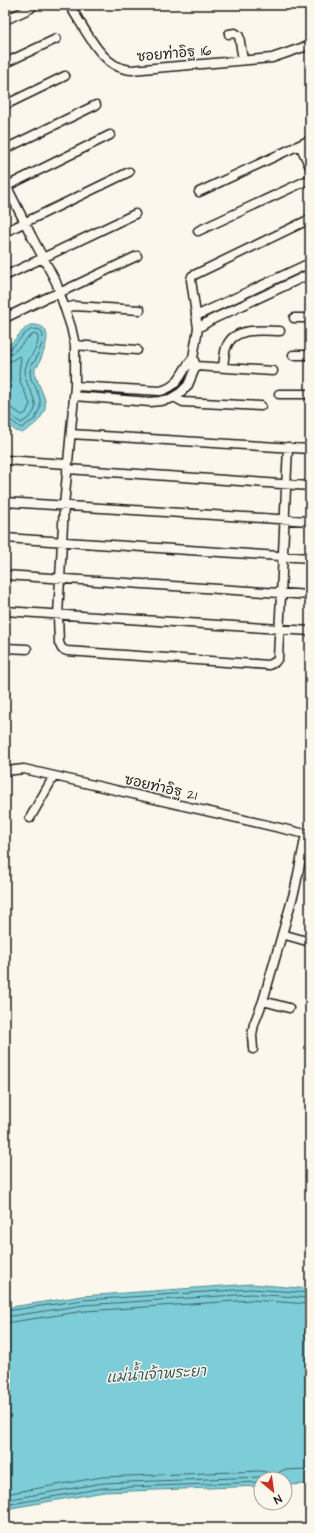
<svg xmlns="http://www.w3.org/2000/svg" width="315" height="1533" font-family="'Architects Daughter','Playpen Sans Thai',sans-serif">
<rect width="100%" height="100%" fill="#fbf7ec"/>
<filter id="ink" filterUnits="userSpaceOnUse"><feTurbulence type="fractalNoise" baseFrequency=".025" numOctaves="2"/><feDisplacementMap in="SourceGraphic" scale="8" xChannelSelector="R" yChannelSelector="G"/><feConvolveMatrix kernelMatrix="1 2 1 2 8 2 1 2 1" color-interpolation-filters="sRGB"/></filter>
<g filter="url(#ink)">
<path fill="#7ccdd7" stroke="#56868c" d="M30,325C59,323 43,352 38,366H35V379H37C39,386 42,391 44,397C50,414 34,426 22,433L16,431L5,422V347C15,342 20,331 30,325Z
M251,1284L310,1289V1484L285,1485V1479H261V1486L104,1492L5,1509V1308L83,1296Z"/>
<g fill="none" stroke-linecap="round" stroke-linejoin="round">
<path stroke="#426367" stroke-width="1" d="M5,350C19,348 24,324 40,330L43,335L42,344L35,361L31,364L30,372L31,380L34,383L40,399V408L35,419L21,428L9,419H5
M5,355C19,354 23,337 35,334L38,336C40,349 26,358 25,371C24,392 51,407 21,423L10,415L5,414
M5,361H11L19,356L21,357L19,372L20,381L30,404L26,413L22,415L13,409L5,408
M5,1311L84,1300L251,1289L310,1293
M5,1317L84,1305L251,1294L310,1298
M5,1323L85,1311L251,1300L310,1304
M5,1494L102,1477L260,1471L266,1472L273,1476L283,1470L310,1469
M5,1500L103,1483L260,1477L266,1479
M5,1505L103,1488L261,1482"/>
<defs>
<path id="street" d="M69,5C82,23 98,59 119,67C123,69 127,69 131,70L272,58L310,45
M5,20L31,8
M229,34L235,33L239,36L243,60
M5,63L56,39
M5,105L65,76
M300,145L310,167
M5,149L96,105
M5,183L32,237L56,282L71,327L75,345V386L64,506L58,615L59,643L62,649L67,651L269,665L275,662L278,658L288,447
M5,187L110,135
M199,192L310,140
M198,231L310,179
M5,232L129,172
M5,276L135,214
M65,308L74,306L140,310
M196,316L310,263
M5,318L46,298L59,293L137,256
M294,318H310
M198,328L211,320L310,274
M75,345L137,350
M293,355H310
M191,365L196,366L273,371
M223,367C224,361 224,354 226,348C233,326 262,331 280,331
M75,386L160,391C181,386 180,372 193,358
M279,394H310
M74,396L150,402L160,401L170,399L180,393L188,385L196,366L193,358L198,328L191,280L192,276L310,219
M174,397L183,402L261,406
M71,434L310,449
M5,460L67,464
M67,469L310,486
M5,502L310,521
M5,538L310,558
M5,575L310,595
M5,611L310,631
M5,648L27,649
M5,771L24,769L310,835
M30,818L54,776
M282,934L310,942
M263,1001L289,1008
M253,1049L252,1035L254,1024L263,1001L295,889L306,834"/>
</defs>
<use href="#street" stroke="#1c1c1c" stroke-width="11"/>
<use href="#street" stroke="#fbf7ec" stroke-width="8"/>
</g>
</g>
<g text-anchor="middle" stroke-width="3" stroke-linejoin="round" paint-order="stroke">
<g font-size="14" fill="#1c1c1c" stroke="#fbf7ec">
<text transform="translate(174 53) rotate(-5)" y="5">ซอยท่าอิฐ 16</text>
<text transform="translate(161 787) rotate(13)" y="5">ซอยท่าอิฐ 21</text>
</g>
<g font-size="15" font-style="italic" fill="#3e5a5d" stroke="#fbf7ec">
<text transform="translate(156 1374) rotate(-4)" y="5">แม่น้ำเจ้าพระยา</text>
</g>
</g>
<rect width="315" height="1533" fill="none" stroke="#fbf7ec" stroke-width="20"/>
<rect x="10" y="10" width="295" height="1513" fill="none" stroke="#1c1c1c" stroke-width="1.5" filter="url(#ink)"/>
<g transform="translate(273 1491) rotate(151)"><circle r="19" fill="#fbf7ec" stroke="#a29f99"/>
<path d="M0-3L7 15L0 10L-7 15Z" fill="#c8321e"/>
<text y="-6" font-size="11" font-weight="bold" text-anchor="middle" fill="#1c1c1c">N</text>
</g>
</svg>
